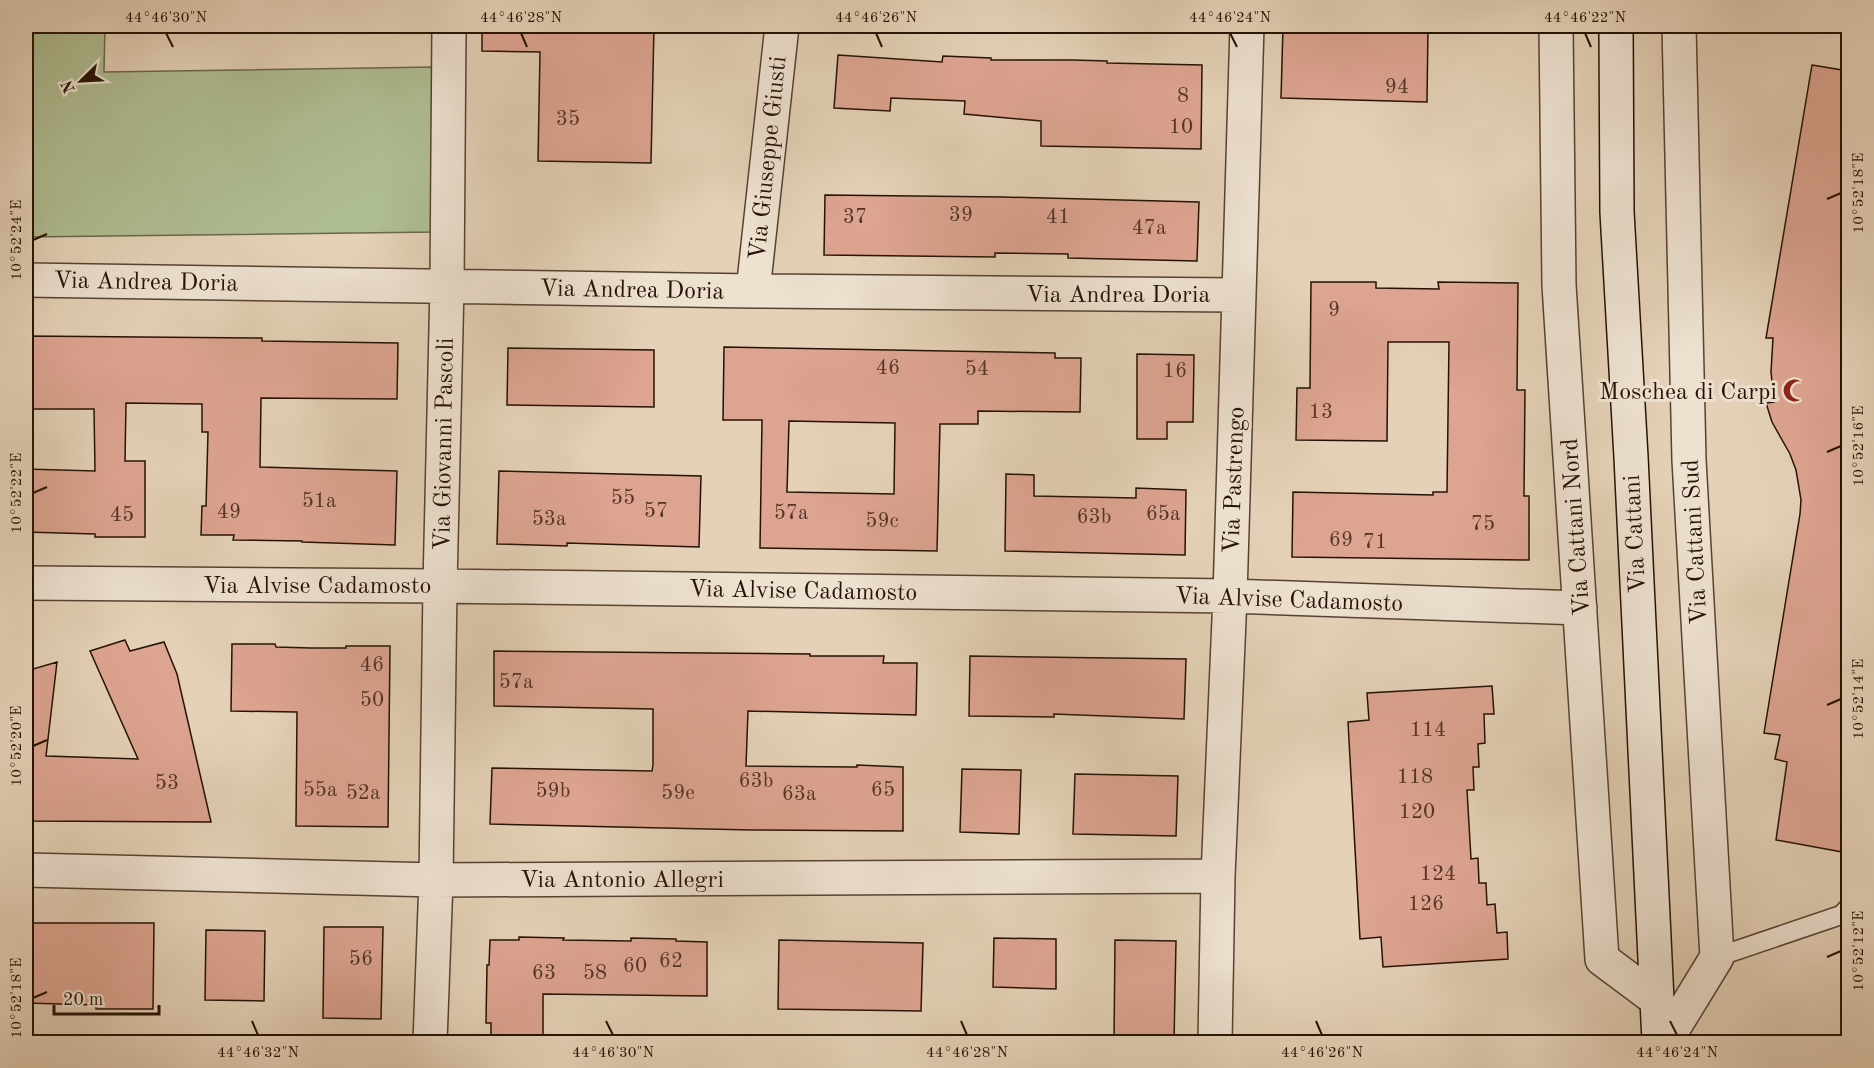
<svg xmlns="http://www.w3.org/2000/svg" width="1874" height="1068" font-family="'Old Standard TT',serif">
<rect width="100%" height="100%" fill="#e4d1b7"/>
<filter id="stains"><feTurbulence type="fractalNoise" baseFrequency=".00333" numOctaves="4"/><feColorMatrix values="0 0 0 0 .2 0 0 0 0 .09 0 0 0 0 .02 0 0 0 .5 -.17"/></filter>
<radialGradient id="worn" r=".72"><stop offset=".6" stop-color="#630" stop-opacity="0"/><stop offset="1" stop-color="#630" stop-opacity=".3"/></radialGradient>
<path fill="#afbd92" stroke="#6a684c" stroke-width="1.5" d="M26,26H105L104,72L433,67L435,232L26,237Z"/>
<path fill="#dda491" stroke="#261205" stroke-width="1.5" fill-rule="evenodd" d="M482,26H654L651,163L538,161L540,52L482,51Z
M1283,26L1428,29L1427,102L1281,98Z
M838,55L942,62L943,56L991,58V60H1073L1107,61V63L1202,65L1201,149L1041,146V121L964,114L965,101L891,98L890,111L834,108Z
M1812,65L1848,71V853L1776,840L1787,762L1775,759L1780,735L1764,733L1800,514L1801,500L1796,470L1790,454L1772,422L1766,403L1774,402L1771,372L1773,338H1766Z
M825,195L1003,197L1199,202L1197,261L1068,258V254L995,253V257L824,255Z
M1311,282H1376V288L1439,289L1438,282L1518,283L1517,390H1525L1524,496H1529V560L1292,557L1293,492L1433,495V492H1447L1449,342H1388L1387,441L1296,440L1297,388H1310Z
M26,336L262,338V341L398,343L397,399L261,398L260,467L397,471L395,545L302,542V541L233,540L234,535H201L202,506H206L208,432H202V404L126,403L125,461H145V537H95V534L26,532V469L95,471L94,409H26Z
M724,347L1055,353V358H1081L1080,412L978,411V424H940L937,551L760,548L762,420H723ZM789,421L895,423L894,494L787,492Z
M508,348L654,350V407L507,405Z
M1137,354L1194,355L1193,422H1167V439H1137Z
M499,471L701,476L699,547L567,543V546L497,544Z
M1006,474L1034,475V496L1136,498V488L1186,490L1185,555L1005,551Z
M125,640L130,651L164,642L177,674L211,822L26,821V671L57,662L46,756L138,759L90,651Z
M232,644H275L276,647L311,648H346V646H390L388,827L296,826L297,712L231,711Z
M494,651L810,654V656H884L883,663H917L916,715L748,711L746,766L857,767V765L903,767V831L752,830L490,824L492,768L652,771L653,765V709L494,706Z
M970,656L1186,659L1184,719L1054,714V717L969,716Z
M1492,686L1494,714H1484L1485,743L1478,744L1479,767H1473L1474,790H1467L1471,859L1478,858L1479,883H1486L1487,905L1495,904L1497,933L1507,932L1508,959L1383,967L1381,937L1360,939L1348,722L1369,720L1367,693Z
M962,769L1021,770L1019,834L960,832Z
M1075,774L1178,776L1176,836L1073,834Z
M26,923H154L153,1009H96V1005L26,1003Z
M324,927H383L381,1019L323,1018Z
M206,930L265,931L264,1001L205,1000Z
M519,937L564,938L563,940L631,941V938L676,939V941L707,942V996L543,994V1042H491V1023H486L487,965H489L490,940H519Z
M994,938L1056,939V989L993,987Z
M779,940L923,943L921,1011L778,1009Z
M1115,940L1176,941L1174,1042H1114Z"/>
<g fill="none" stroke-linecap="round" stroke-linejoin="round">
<defs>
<path id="service" d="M1717,957L1841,915L1848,908"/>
<path id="minor" d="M1556,26L1559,285L1602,959L1657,1000
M26,280L753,291L1238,295
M753,291L782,26
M26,583L440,586L1230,596L1580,608
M26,870L436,880L1218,876
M430,1042L436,880L440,586L447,285L449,26
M1215,1042L1218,876L1230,596L1247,26
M1665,1042L1717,957L1689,460L1679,26"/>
<path id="secondary" d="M1616,26L1617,212L1631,457L1659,1042"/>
</defs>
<use href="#service" stroke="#564232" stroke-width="21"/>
<use href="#minor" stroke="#564232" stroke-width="36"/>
<use href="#secondary" stroke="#261205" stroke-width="36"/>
<use href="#service" stroke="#ede1d0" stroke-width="18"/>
<use href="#minor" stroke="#ede1d0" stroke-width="33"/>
<use href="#secondary" stroke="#ede1d0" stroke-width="33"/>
</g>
<path fill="none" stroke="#261205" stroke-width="2" d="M166,33L173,47M521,33L527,47M876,33L882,47M1230,33L1237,47M1585,33L1591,47M1827,199L1841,193M33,240L47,234M1827,452L1841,446M33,493L47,487M1827,705L1841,699M33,746L47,740M1827,957L1841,951M33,998L47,992M252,1021L258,1035M606,1021L613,1035M961,1021L967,1035M1316,1021L1322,1035M1670,1021L1677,1035"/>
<defs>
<symbol id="mosque-bare" viewBox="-9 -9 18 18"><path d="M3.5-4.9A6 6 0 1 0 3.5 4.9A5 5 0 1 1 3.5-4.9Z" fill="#8f2418" stroke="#ede1d0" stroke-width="2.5" paint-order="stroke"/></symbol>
</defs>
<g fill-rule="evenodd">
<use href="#mosque-bare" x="1778" y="374" width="33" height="33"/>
</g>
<g text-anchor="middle" stroke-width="6" stroke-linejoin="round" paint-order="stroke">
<g font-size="21" fill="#543628">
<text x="1397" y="93">94</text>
<text x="1183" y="102">8</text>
<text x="568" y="125">35</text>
<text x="1181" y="133">10</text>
<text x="961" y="221">39</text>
<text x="855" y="223">37</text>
<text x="1058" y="223">41</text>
<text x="1149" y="234">47a</text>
<text x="1334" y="316">9</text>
<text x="888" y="374">46</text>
<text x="977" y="375">54</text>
<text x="1175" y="377">16</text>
<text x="1321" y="418">13</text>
<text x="623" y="504">55</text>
<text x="319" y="507">51a</text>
<text x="656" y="517">57</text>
<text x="229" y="518">49</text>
<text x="791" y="519">57a</text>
<text x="1163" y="520">65a</text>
<text x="122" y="521">45</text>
<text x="1094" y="523">63b</text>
<text x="549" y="525">53a</text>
<text x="882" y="527">59c</text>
<text x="1483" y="530">75</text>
<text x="1341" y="546">69</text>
<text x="1375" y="548">71</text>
<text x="372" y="671">46</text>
<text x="516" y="688">57a</text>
<text x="372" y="706">50</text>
<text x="1428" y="736">114</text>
<text x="1415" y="783">118</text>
<text x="756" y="787">63b</text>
<text x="167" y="789">53</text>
<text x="320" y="796">55a</text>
<text x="883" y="796">65</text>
<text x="553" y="797">59b</text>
<text x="363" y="799">52a</text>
<text x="678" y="799">59e</text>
<text x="799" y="800">63a</text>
<text x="1417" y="818">120</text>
<text x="1438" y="880">124</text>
<text x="1426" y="910">126</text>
<text x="361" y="965">56</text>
<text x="671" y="967">62</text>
<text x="635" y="972">60</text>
<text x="544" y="979">63</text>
<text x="595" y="979">58</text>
</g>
<g font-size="24" fill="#261205" stroke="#ede1d0">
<text transform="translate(767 158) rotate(-84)" y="8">Via Giuseppe Giusti</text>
<text transform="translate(146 281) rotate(1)" y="8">Via Andrea Doria</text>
<text transform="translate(632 289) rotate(1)" y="8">Via Andrea Doria</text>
<text x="1118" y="302">Via Andrea Doria</text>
<text transform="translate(443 444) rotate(-89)" y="8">Via Giovanni Pascoli</text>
<text transform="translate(1233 480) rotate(-88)" y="8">Via Pastrengo</text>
<text transform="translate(1575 527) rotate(-94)" y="8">Via Cattani Nord</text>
<text transform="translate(1634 534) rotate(-93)" y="8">Via Cattani</text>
<text transform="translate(1694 542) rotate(-93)" y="8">Via Cattani Sud</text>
<text x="317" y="593">Via Alvise Cadamosto</text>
<text transform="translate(803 590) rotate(1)" y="8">Via Alvise Cadamosto</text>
<text transform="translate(1289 599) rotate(2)" y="8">Via Alvise Cadamosto</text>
<text x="622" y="887">Via Antonio Allegri</text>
</g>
<g font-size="24" fill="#261205" stroke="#ede1d0" text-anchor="end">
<text x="1777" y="399">Moschea di Carpi</text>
</g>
</g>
<rect width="1874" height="1068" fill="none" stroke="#e4d1b7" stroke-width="66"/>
<g transform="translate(81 81) rotate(246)" stroke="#ede1d0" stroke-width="4.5" paint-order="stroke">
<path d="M0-4.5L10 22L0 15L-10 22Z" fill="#261205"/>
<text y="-9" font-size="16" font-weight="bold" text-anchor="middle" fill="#261205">N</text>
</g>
<path d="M54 1005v9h105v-9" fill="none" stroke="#261205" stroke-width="3"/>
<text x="63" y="1005" font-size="18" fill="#261205" stroke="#ede1d0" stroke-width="4.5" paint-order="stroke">20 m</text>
<rect x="33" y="33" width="1808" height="1002" fill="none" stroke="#261205" stroke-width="2"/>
<g font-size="15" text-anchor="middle" fill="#261205">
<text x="166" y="22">44°46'30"N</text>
<text x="521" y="22">44°46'28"N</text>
<text x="876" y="22">44°46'26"N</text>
<text x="1230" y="22">44°46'24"N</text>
<text x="1585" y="22">44°46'22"N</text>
<text transform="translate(1858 193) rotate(-90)" y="5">10°52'18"E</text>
<text transform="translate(16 240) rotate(-90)" y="5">10°52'24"E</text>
<text transform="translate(1858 446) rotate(-90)" y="5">10°52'16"E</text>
<text transform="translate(16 493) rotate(-90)" y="5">10°52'22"E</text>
<text transform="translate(1858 699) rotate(-90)" y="5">10°52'14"E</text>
<text transform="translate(16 746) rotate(-90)" y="5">10°52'20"E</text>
<text transform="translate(1858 951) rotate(-90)" y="5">10°52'12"E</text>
<text transform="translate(16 998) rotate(-90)" y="5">10°52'18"E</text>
<text x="258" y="1057">44°46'32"N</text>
<text x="613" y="1057">44°46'30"N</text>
<text x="967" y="1057">44°46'28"N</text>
<text x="1322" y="1057">44°46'26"N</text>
<text x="1677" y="1057">44°46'24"N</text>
</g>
<rect width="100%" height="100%" filter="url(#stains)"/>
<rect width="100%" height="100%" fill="url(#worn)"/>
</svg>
